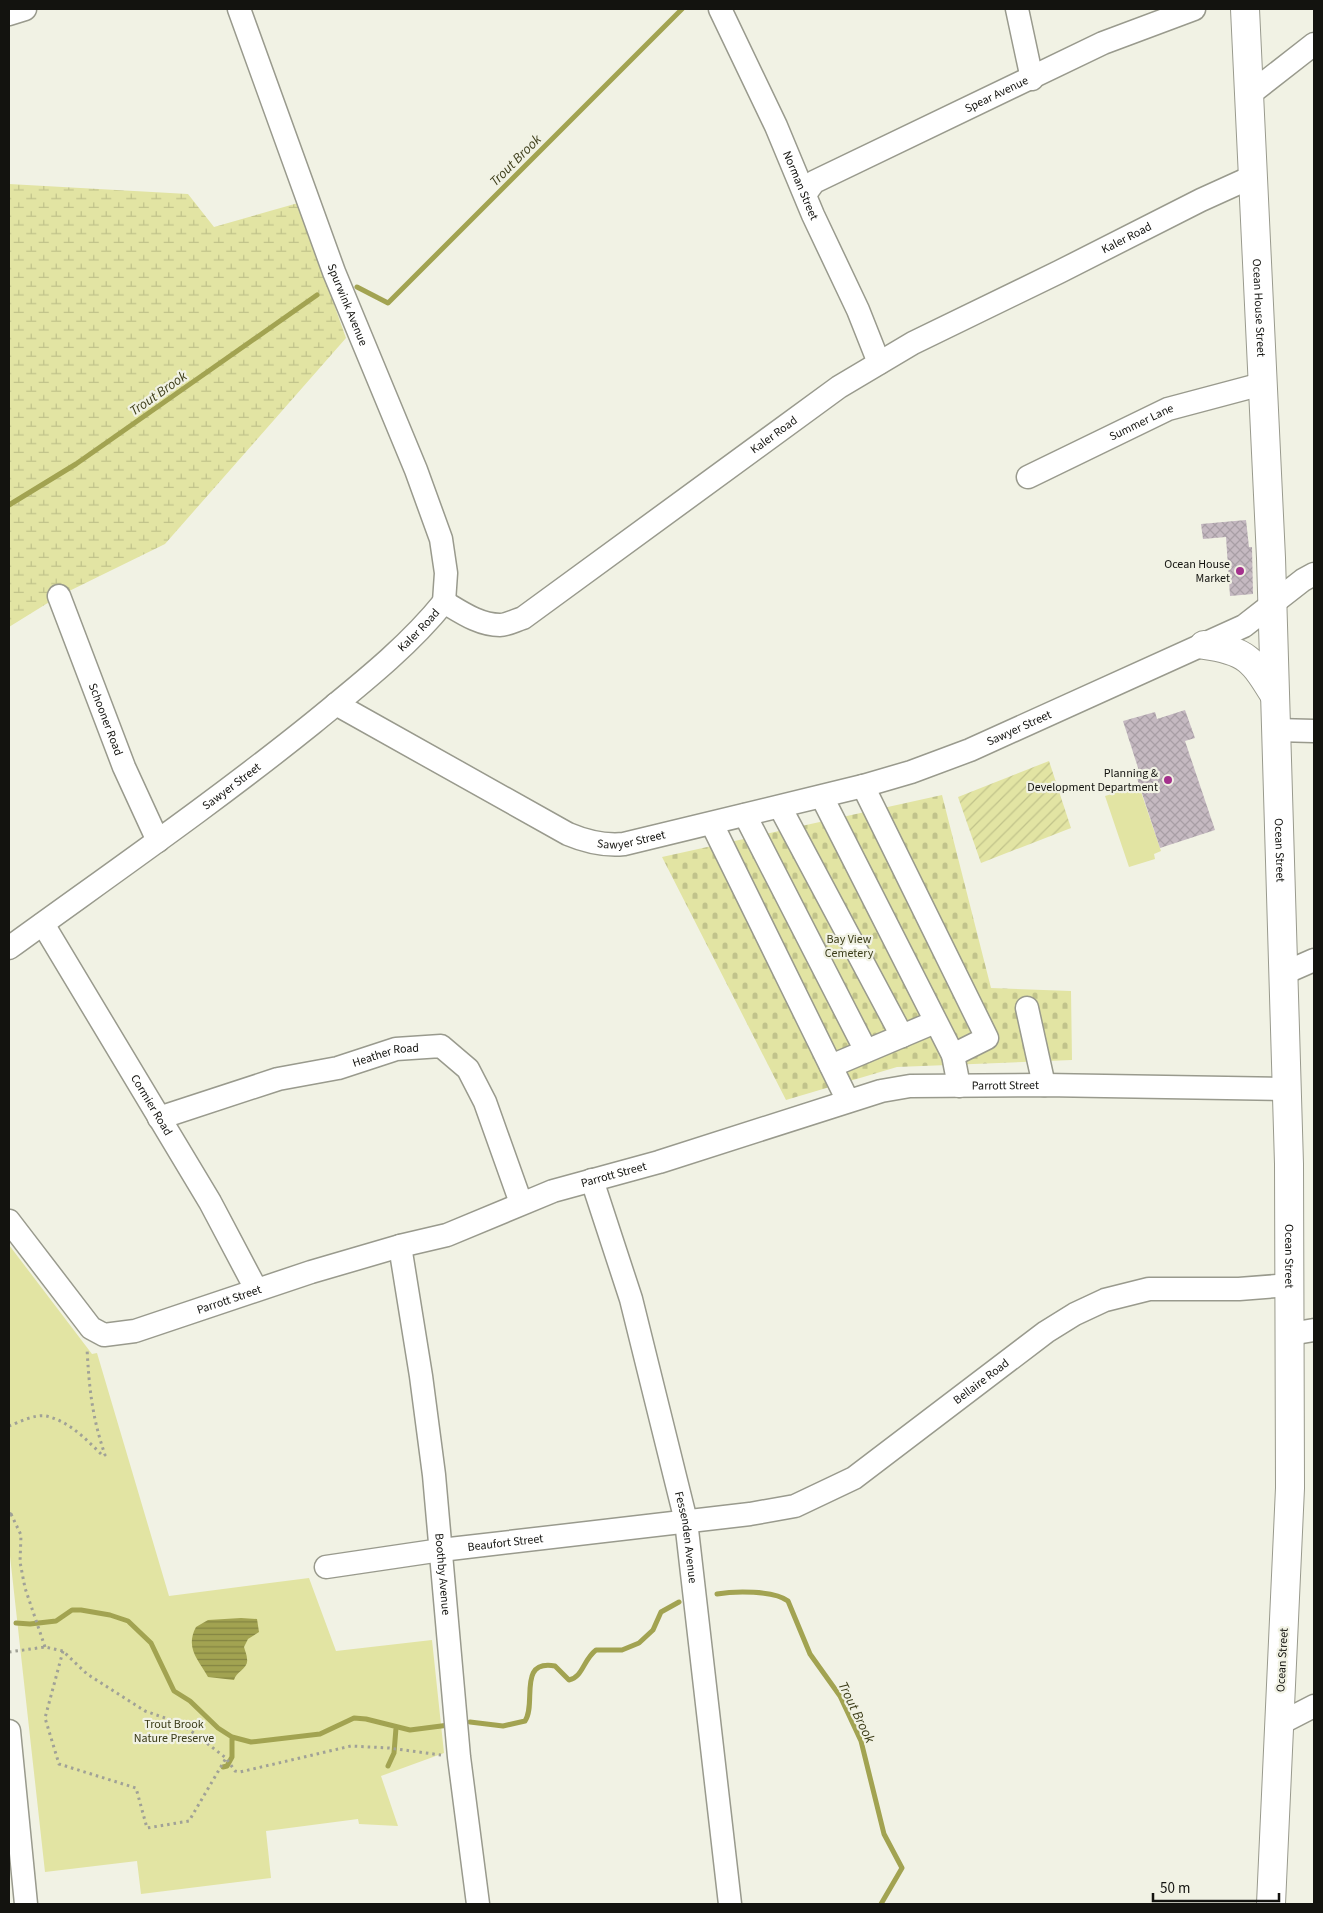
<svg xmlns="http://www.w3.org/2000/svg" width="1323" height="1913" font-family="'Source Sans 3',sans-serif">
<defs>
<pattern id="wetland-marsh" width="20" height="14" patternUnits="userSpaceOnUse" patternTransform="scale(1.25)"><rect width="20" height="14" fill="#e2e4a3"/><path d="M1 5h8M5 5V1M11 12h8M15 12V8" fill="none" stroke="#c1c38b"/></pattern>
<pattern id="cemetery-stones" width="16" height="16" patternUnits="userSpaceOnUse" patternTransform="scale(1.25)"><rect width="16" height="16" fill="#e2e4a3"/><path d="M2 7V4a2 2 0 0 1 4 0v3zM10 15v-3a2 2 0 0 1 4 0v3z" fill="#c1c38b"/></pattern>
<pattern id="garden-furrows" width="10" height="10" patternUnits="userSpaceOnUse" patternTransform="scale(1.25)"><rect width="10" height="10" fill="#e2e4a3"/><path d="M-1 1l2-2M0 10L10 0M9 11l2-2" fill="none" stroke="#c1c38b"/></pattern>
<pattern id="water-rules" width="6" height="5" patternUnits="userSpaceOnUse" patternTransform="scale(1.25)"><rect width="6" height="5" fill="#a2a351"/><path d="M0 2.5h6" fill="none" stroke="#838442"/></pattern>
<pattern id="building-cross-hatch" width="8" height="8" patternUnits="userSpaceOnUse" patternTransform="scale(1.25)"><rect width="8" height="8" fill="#c5b9c1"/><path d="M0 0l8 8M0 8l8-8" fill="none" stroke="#a89ea5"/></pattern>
</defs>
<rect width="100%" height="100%" fill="#f1f2e4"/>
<path fill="#e2e4a3" d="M1139,786L1161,851L1154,854L1155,859L1129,867L1105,796Z
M9,1245L92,1354L97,1353L169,1596L309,1578L336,1651L432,1640L444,1753L381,1776L398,1826L359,1824L358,1819L266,1831L271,1878L141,1894L137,1861L45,1872L9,1547Z"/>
<path fill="url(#wetland-marsh)" d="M9,184L188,194L214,227L298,203L346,338L165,544L59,596L9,627Z"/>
<path fill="url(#cemetery-stones)" d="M942,795L991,988L1071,991L1072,1060L897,1067L786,1100L662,857Z"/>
<path fill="url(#garden-furrows)" d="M1049,761L1071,828L981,863L958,797Z"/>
<path fill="url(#water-rules)" d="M241,1618L257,1619L259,1632L248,1639L244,1647C245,1651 247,1655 247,1659C249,1668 236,1672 234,1680L208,1677C198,1659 185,1648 196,1627L208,1620Z"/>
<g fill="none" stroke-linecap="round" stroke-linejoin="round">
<path stroke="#a2a351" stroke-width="5" d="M357,287L388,303L682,9
M9,505L76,464L317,295
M717,1594C734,1591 774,1590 788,1601L810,1654L840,1696L861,1741L884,1834L902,1868L881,1904
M16,1623L30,1624L56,1621L72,1610H81L110,1615L128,1621L151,1643L174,1691L190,1701L218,1728L232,1737L251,1742L320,1734L354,1718L366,1719L410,1730L449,1725
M470,1722L503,1726L525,1721C537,1704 517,1659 555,1666L569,1680C583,1677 583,1660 596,1650H622L639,1643L653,1630L661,1612L679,1602
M388,1766L394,1753L396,1728
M223,1767L227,1766L232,1757V1737"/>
</g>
<path fill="url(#building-cross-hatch)" d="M1246,520L1249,547H1252L1253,594L1230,596L1226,537L1203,539L1201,524Z
M1185,710L1195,738L1185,741L1215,830L1160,848L1136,775L1140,774L1123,721L1155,712L1157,719Z"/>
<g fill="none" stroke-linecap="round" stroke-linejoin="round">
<defs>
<g id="minor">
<path id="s1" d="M239,9L334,272L416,470L441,539L446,573L444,602"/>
<path id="s2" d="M720,9L776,126L813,215L858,310L879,363"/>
<path d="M1017,9L1032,79"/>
<path d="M9,14L25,9"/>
<path d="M1250,94L1314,44"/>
<path id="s3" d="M806,193L814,182L1103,43L1194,9"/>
<path id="s4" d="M1028,477L1168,409L1262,384"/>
<path id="s5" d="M59,596L124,767L158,841"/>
<path id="s6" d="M444,602C461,612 479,625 500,625C507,625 516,620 523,618L839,387L913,343L1059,272L1201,200L1254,176"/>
<path id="s7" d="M336,704L568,834C587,842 604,846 624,844L863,786L911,772L970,750L1244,626L1303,580L1314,574"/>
<path d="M1276,730L1314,731"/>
<path d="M863,786L987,1038L953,1055"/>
<path d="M822,797L953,1055L959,1086"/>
<path d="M780,807L902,1036"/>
<path d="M745,815L866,1051"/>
<path d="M712,824L848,1101"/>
<path id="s8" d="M43,924L210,1202L256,1289"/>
<path id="s9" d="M9,948C111,874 215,802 313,723C358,686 407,648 444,602"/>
<path d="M1282,974L1314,960"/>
<path d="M1027,1008L1044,1085"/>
<path d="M831,1066L935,1022"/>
<path id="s10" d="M159,1118L278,1079L338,1068L396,1049L441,1046L468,1069L485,1102L521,1203"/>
<path id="s11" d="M592,1180L631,1299L686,1521L730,1904"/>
<path id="s12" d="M9,1221L91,1328L104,1335L135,1331L311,1272L400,1246L447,1235L553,1191L659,1162L881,1091L910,1086L1044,1085L1285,1089"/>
<path id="s13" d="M400,1246L421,1376L434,1475L459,1757L478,1904"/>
<path d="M1290,1334L1314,1330"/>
<path id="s14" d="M326,1567L441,1550L750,1514L795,1506L854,1478L1046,1332L1075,1314L1105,1300L1149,1289H1239L1290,1285"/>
<path d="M1279,1724L1314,1706"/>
<path d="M9,1731L26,1904"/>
</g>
<g id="major">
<path id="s15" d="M1245,9L1271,558L1289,1164L1290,1488L1271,1904"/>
<path d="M1204,645C1247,651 1253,660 1275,696"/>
</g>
</defs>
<use href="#minor" stroke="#999a8d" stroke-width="25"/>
<use href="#major" stroke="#999a8d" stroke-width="30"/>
<path stroke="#a0a197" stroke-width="3" stroke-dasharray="2.5 4" stroke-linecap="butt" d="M9,1426C19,1422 35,1414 46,1416C69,1421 87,1440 103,1456L105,1455C92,1417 89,1387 87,1348
M9,1513L11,1514L9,1516
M11,1514L21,1535L20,1562L25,1588L45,1647
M63,1651L45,1718L59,1764L136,1788L147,1828L189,1821L226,1758
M9,1652L45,1647L63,1651L87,1674L145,1711L171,1720L191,1731L226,1758L235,1771L240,1772L351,1746L389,1748L441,1755"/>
<use href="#minor" stroke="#fff" stroke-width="22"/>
<use href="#major" stroke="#fff" stroke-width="28"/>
</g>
<g fill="#a4318d" stroke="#f1f2e4" stroke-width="2">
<circle cx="1240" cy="571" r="5"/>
<circle cx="1168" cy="780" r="5"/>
</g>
<g text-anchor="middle" stroke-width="4.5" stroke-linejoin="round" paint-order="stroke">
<g font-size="12" fill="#13130f" stroke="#f1f2e4">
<text dy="4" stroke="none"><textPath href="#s3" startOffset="216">Spear Avenue</textPath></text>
<text dy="4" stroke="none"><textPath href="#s2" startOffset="194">Norman Street</textPath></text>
<text dy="4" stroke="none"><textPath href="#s6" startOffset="801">Kaler Road</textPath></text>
<text dy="4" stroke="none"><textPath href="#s1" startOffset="315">Spurwink Avenue</textPath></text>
<text dy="4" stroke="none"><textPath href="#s15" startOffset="299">Ocean House Street</textPath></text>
<text dy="4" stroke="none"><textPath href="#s4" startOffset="126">Summer Lane</textPath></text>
<text dy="4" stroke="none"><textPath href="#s6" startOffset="396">Kaler Road</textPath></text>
<text dy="4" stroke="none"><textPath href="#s9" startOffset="519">Kaler Road</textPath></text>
<text dy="4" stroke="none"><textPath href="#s5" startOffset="132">Schooner Road</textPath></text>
<text dy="4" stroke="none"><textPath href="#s7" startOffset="736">Sawyer Street</textPath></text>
<text dy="4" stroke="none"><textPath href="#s9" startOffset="275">Sawyer Street</textPath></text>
<text dy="4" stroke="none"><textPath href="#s7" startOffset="331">Sawyer Street</textPath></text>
<text dy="4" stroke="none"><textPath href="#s15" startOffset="842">Ocean Street</textPath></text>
<text dy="4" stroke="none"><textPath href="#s10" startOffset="236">Heather Road</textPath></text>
<text dy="4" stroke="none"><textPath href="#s12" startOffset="1090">Parrott Street</textPath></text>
<text dy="4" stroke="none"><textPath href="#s8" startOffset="211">Cormier Road</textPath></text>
<text dy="4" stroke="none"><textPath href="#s12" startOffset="685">Parrott Street</textPath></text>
<text dy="4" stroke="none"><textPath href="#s15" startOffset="1248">Ocean Street</textPath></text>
<text dy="4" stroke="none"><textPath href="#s12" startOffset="280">Parrott Street</textPath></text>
<text dy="4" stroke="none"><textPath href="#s14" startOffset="698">Bellaire Road</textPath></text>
<text dy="4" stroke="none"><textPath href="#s11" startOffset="370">Fessenden Avenue</textPath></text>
<text dy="4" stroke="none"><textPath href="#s14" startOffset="181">Beaufort Street</textPath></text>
<text dy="4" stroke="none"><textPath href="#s13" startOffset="331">Boothby Avenue</textPath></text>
<text transform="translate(1282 1660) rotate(-87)" y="4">Ocean Street</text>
</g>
<g font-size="12" fill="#13130f" stroke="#f1f2e4" text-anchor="end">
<text x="1230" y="568">Ocean House<tspan x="1230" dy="14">Market</tspan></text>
<text x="1158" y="777">Planning &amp;<tspan x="1158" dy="14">Development Department</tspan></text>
</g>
<g font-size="12" fill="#3a3b17" stroke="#f1f2e4">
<text x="849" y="943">Bay View<tspan x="849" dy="14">Cemetery</tspan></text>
<text x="174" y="1728">Trout Brook<tspan x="174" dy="14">Nature Preserve</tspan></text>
</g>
<g font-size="14" font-style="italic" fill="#3e3e1a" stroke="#f1f2e4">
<text transform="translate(515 160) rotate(-45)" y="5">Trout Brook</text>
<text transform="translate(158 393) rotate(-35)" y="5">Trout Brook</text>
<text transform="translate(857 1712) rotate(64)" y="5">Trout Brook</text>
</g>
</g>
<rect width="1323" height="1913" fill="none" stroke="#13130f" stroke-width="20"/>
<path d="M1153 1893v8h126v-8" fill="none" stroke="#13130f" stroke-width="2.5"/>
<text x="1160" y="1893" font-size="15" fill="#13130f" stroke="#f1f2e4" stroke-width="4" paint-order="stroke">50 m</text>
</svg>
